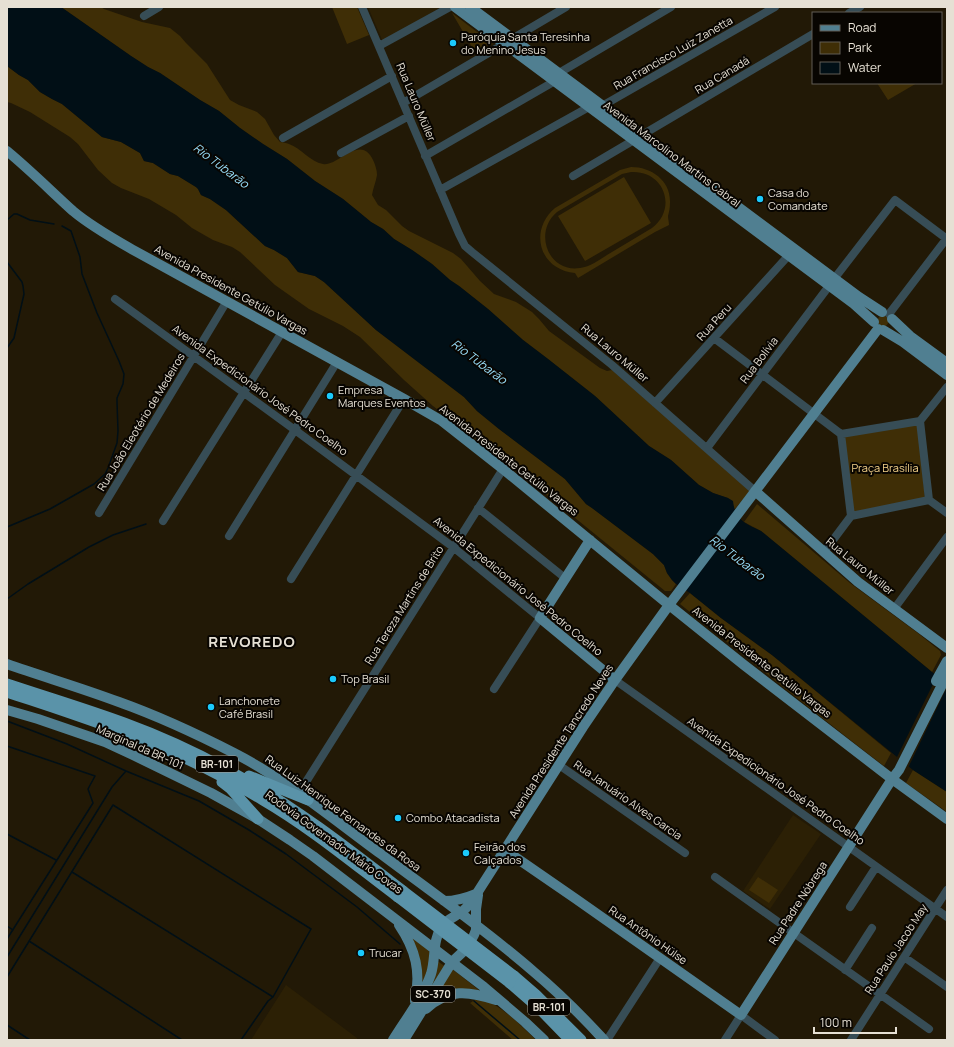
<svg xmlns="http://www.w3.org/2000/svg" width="954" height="1047" font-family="Manrope,sans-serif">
<rect width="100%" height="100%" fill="#221906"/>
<path fill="#2c2005" d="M368,7H441L383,42Z
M793,815L821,834L770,909L743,891Z
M286,985L357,1038V1040H251Z"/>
<path fill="#3f2e06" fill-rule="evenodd" d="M61,7H101L104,9L142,22L170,28L180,36L186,43L207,64L230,100L239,105L257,112L265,119L274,135L280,142C283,142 286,143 289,144C301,148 310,162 323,164C338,167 360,133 373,160C375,164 377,170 377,175C376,182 373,188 372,195L378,205L386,210L402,226L409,231L453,253L461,259L480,281L494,294L516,302L532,312L539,319L549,331L600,368L607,371L612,370L749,490V492L734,510L728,498L713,493L699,485L671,460L649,446L595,396L548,359L523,340L488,309L459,286L450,280L432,264L412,250L394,239L383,229L371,222L343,199L315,181L287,159L263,144L240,128L219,111L200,100L160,73L148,67L131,56Z
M332,7H357L369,35L347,44Z
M452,13L493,44L476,54Z
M7,66L19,75L28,80L40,92L52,99L62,104L102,137L121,142L140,153L144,161L153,163L170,174L178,176L196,187L198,189L201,195L210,199L226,210L265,246L274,250L287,258L298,272L315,276L324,282L376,330L464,397L477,411L499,429L565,479L586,504L592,508L653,554L664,565L667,573L672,580L676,584L671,591H665L500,457L433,406L404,380L360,337L343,326L309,309L275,285L240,252L232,247L213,240L192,228L176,215L149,199L121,188L112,183L98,170L78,144L70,137L30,112L11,103L7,102Z
M877,83H917L888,100Z
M631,167C652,167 671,181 670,203C670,208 669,212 668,216C668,219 669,222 669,225L655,232L578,278L575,273C540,270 528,231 555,208L620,170ZM631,172C664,170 678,208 652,228C637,237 622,246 607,255C599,260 590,267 580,268C548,273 533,232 557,212L622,174Z
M624,177L651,223L585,261L558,216Z
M877.5 321a5.5 5.5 0 1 1 11 0a5.5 5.5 0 1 1-11 0Z
M918,424L925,499L853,513L844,436Z
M757,504L850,583L919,634L940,651L941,655L932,672L761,531L744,522Z
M690,593L721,618L772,655L891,753L884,766C815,713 748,659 680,604Z
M913,770L947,792V812L906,783Z
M758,877L778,890L769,903L749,890Z
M407,932L430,950L431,964L420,988Z
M436,960L446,967L401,1040H397Z
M451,968L480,991L432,997Z
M478,998C501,1004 519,1024 536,1040H513L470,1003Z"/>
<path fill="#010f16" d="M7,7H61L131,56L148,67L160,73L200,100L219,111L240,128L263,144L287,159L315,181L343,199L371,222L383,229L394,239L412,250L432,264L450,280L459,286L488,309L523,340L548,359L595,396L649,446L671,460L699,485L713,493L728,498L733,501C735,520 746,524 761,531L932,672L947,683V792L913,770L772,655L721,618L690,593L676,584L672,580L667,573L664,565L653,554L592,508L586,504L565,479L499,429L477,411L464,397L376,330L324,282L315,276L298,272L287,258L274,250L265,246L226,210L210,199L201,195L198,189L196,187L178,176L170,174L153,163L144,161L140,153L121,142L102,137L62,104L52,99L40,92L28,80L19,75L7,66Z"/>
<path fill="#221906" d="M938,674L947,680V687L908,768L896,759Z"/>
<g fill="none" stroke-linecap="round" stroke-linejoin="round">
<path stroke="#010f16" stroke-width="1.5" d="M7,220L14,214H17L30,220L54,224
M7,262L22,282L23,286L24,294L14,338L7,348
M7,527L50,509L94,484L105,474L108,468L117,443L118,431L117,402V398L123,384L124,374L119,361L97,313L82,274L80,257L71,231L62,226
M7,599L28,584L89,547L113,535L146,524
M7,721L67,744L126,771L199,801L249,830L286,854L357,907L400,944
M7,746L95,776L88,789L93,803L7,939
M7,834L56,860
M72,872L273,997
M7,926L13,930
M29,941L182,1040
M7,957L112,787L126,771
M7,977L113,805L311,929L273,997L268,1001L241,1040
M474,1001L520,1040
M7,1025L30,1040"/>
<path stroke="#374d56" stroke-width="8" d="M362,7L459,234L465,246L472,252L612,365L755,491
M849,13L860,7
M144,16L159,7
M512,39L566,7
M379,46L450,7
M559,73L671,7
M403,103L504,44
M602,106L775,7
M642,135L813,34
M283,138L392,76
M341,153L409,116
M425,156L555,81
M573,176L634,140
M440,190L589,107
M834,279L895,200L947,239
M115,299L295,430L453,547L540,618L494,689
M889,314L947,238
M714,338L841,434
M655,403L788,256
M920,421L929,500
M920,421L947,387
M841,434L851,516
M841,434L920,421
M707,448L829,286
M929,500L947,513
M478,508L565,578
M99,513L227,301
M851,516L929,500
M163,521L282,332
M229,536L337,362
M824,552L851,516
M291,579L404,399
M894,609L947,537
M615,680L947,917
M559,765L685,853
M299,793L503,469
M715,877L929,1029
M850,907L876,867
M904,957L947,987
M845,970L872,928
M607,1040L660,958
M725,1040L741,1015L775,1040
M851,1040L947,890"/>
<path stroke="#507f91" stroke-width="10" d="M455,7L854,304L874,322
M470,7L859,297L882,312
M7,151C30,170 51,191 73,211C92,227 114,239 135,251L404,399L442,421L503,469L669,605L744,665L892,779L947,819
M892,319L910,336L947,363
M883,330L903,342L947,375
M755,491L858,582L947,648
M590,540L540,618L615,680
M7,664C44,677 82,688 119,702C158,716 197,734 234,753C287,780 333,819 381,854C433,893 486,930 534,972C559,993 582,1016 604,1040
M936,681L947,661
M7,710L38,719L105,742L133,755L211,793L258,819L290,840L313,856L484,987L525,1022L544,1040
M505,850L576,899L741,1015L892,779L899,770L947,675
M444,901C457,901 466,898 478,893
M399,925C416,950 421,972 415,1001
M426,1009C448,988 469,991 496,1000
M393,1040C406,1019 423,997 431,974C436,958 432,941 442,926C447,919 457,916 464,910C467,907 470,904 472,901L583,727L615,680L669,605L878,329
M404,1040L452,962L467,948L474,935L476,930V909L478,895"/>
<path stroke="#5a93a9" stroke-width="11" d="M7,684C46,697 86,709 124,723C165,738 205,757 242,778C299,810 351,851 403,891
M7,692C58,709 109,725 158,746C194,761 230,780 263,800C311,828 354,864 398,897
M249,776L308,800
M222,782L231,789L258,819
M514,976L536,995L581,1040
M510,983L540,1009L570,1040"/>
<path stroke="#5a93a9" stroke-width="11" d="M403,891L514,976
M398,897L510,983"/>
</g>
<g fill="#1bcafc" stroke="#080501" stroke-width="1.5">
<circle cx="453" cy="43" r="4"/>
<circle cx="760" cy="199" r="4"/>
<circle cx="330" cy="396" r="4"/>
<circle cx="333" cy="679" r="4"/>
<circle cx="211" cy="707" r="4"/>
<circle cx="398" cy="818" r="4"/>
<circle cx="466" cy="853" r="4"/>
<circle cx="361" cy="953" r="4"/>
</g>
<g text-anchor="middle" stroke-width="4" stroke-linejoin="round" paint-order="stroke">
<g fill="#080501" stroke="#a39e95" stroke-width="1">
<rect x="196" y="756" width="42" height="16" rx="3"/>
<rect x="411" y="986" width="44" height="16" rx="3"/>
<rect x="528" y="999" width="42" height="16" rx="3"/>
</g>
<g font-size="10" font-weight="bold" fill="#e6e0d4">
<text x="217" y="768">BR-101</text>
<text x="433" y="998">SC-370</text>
<text x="549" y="1011">BR-101</text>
</g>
<g font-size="11" fill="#e6e0d4" stroke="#080501" text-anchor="start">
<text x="461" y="41">Paróquia Santa Teresinha<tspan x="461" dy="13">do Menino Jesus</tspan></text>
<text x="768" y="197">Casa do<tspan x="768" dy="13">Comandate</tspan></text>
<text x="338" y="394">Empresa<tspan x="338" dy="13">Marques Eventos</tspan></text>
<text x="341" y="683">Top Brasil</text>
<text x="219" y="705">Lanchonete<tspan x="219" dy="13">Café Brasil</tspan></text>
<text x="406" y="822">Combo Atacadista</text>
<text x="474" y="851">Feirão dos<tspan x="474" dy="13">Calçados</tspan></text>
<text x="369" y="957">Trucar</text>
</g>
<g font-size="11" fill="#e6e0d4" stroke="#080501">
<text transform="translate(673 53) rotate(-30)" y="4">Rua Francisco Luiz Zanetta</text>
<text transform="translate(722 75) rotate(-31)" y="4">Rua Canadá</text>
<text transform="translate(416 102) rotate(67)" y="4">Rua Lauro Müller</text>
<text transform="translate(672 154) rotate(37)" y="4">Avenida Marcolino Martins Cabral</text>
<text transform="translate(231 290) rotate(29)" y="4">Avenida Presidente Getúlio Vargas</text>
<text transform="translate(714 322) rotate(-48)" y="4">Rua Peru</text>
<text transform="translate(615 353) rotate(40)" y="4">Rua Lauro Müller</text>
<text transform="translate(759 360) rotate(-53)" y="4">Rua Bolívia</text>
<text transform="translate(260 390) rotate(36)" y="4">Avenida Expedicionário José Pedro Coelho</text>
<text transform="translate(141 422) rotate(-59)" y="4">Rua João Eleotério de Medeiros</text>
<text transform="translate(509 460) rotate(38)" y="4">Avenida Presidente Getúlio Vargas</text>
<text transform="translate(860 566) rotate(39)" y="4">Rua Lauro Müller</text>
<text transform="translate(518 586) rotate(39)" y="4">Avenida Expedicionário José Pedro Coelho</text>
<text transform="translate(404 605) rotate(-58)" y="4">Rua Tereza Martins de Brito</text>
<text transform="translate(762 662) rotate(38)" y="4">Avenida Presidente Getúlio Vargas</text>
<text transform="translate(561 741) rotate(-57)" y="4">Avenida Presidente Tancredo Neves</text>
<text transform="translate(140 747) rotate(24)" y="4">Marginal da BR-101</text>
<text transform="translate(776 781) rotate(35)" y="4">Avenida Expedicionário José Pedro Coelho</text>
<text transform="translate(628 800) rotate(35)" y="4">Rua Januário Alves Garcia</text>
<text transform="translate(343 813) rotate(36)" y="4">Rua Luiz Henrique Fernandes da Rosa</text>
<text transform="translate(334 842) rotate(36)" y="4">Rodovia Governador Mário Covas</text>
<text transform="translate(798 903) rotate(-57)" y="4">Rua Padre Nóbrega</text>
<text transform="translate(648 935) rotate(35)" y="4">Rua Antônio Hülse</text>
<text transform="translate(896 949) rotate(-57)" y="4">Rua Paulo Jacob May</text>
</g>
<g font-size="11" fill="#f2d088" stroke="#080501">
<text x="885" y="472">Praça Brasília</text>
</g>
<g font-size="12" font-style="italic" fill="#98ddf8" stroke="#080501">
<text transform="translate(221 166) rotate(37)" y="4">Rio Tubarão</text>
<text transform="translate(479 362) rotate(37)" y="4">Rio Tubarão</text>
<text transform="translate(737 558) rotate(37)" y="4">Rio Tubarão</text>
</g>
<g font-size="15" font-weight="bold" letter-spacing="1" fill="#e6e0d4" stroke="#080501">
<text x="252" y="647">REVOREDO</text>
</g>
</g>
<rect width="954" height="1047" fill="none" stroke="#e6e0d4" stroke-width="16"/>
<rect x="812" y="12" width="130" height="72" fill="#080501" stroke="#615d55"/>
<rect x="820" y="25" width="20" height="6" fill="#507f91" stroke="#615d55"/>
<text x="848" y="32" font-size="12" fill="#e6e0d4">Road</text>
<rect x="820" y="42" width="20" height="12" fill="#3f2e06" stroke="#615d55"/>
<text x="848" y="52" font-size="12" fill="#e6e0d4">Park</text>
<rect x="820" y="62" width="20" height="12" fill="#010f16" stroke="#615d55"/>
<text x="848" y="72" font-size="12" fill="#e6e0d4">Water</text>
<path d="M814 1027v6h82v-6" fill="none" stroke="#e6e0d4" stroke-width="2"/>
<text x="820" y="1027" font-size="12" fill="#e6e0d4" stroke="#080501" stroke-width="3" paint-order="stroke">100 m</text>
</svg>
